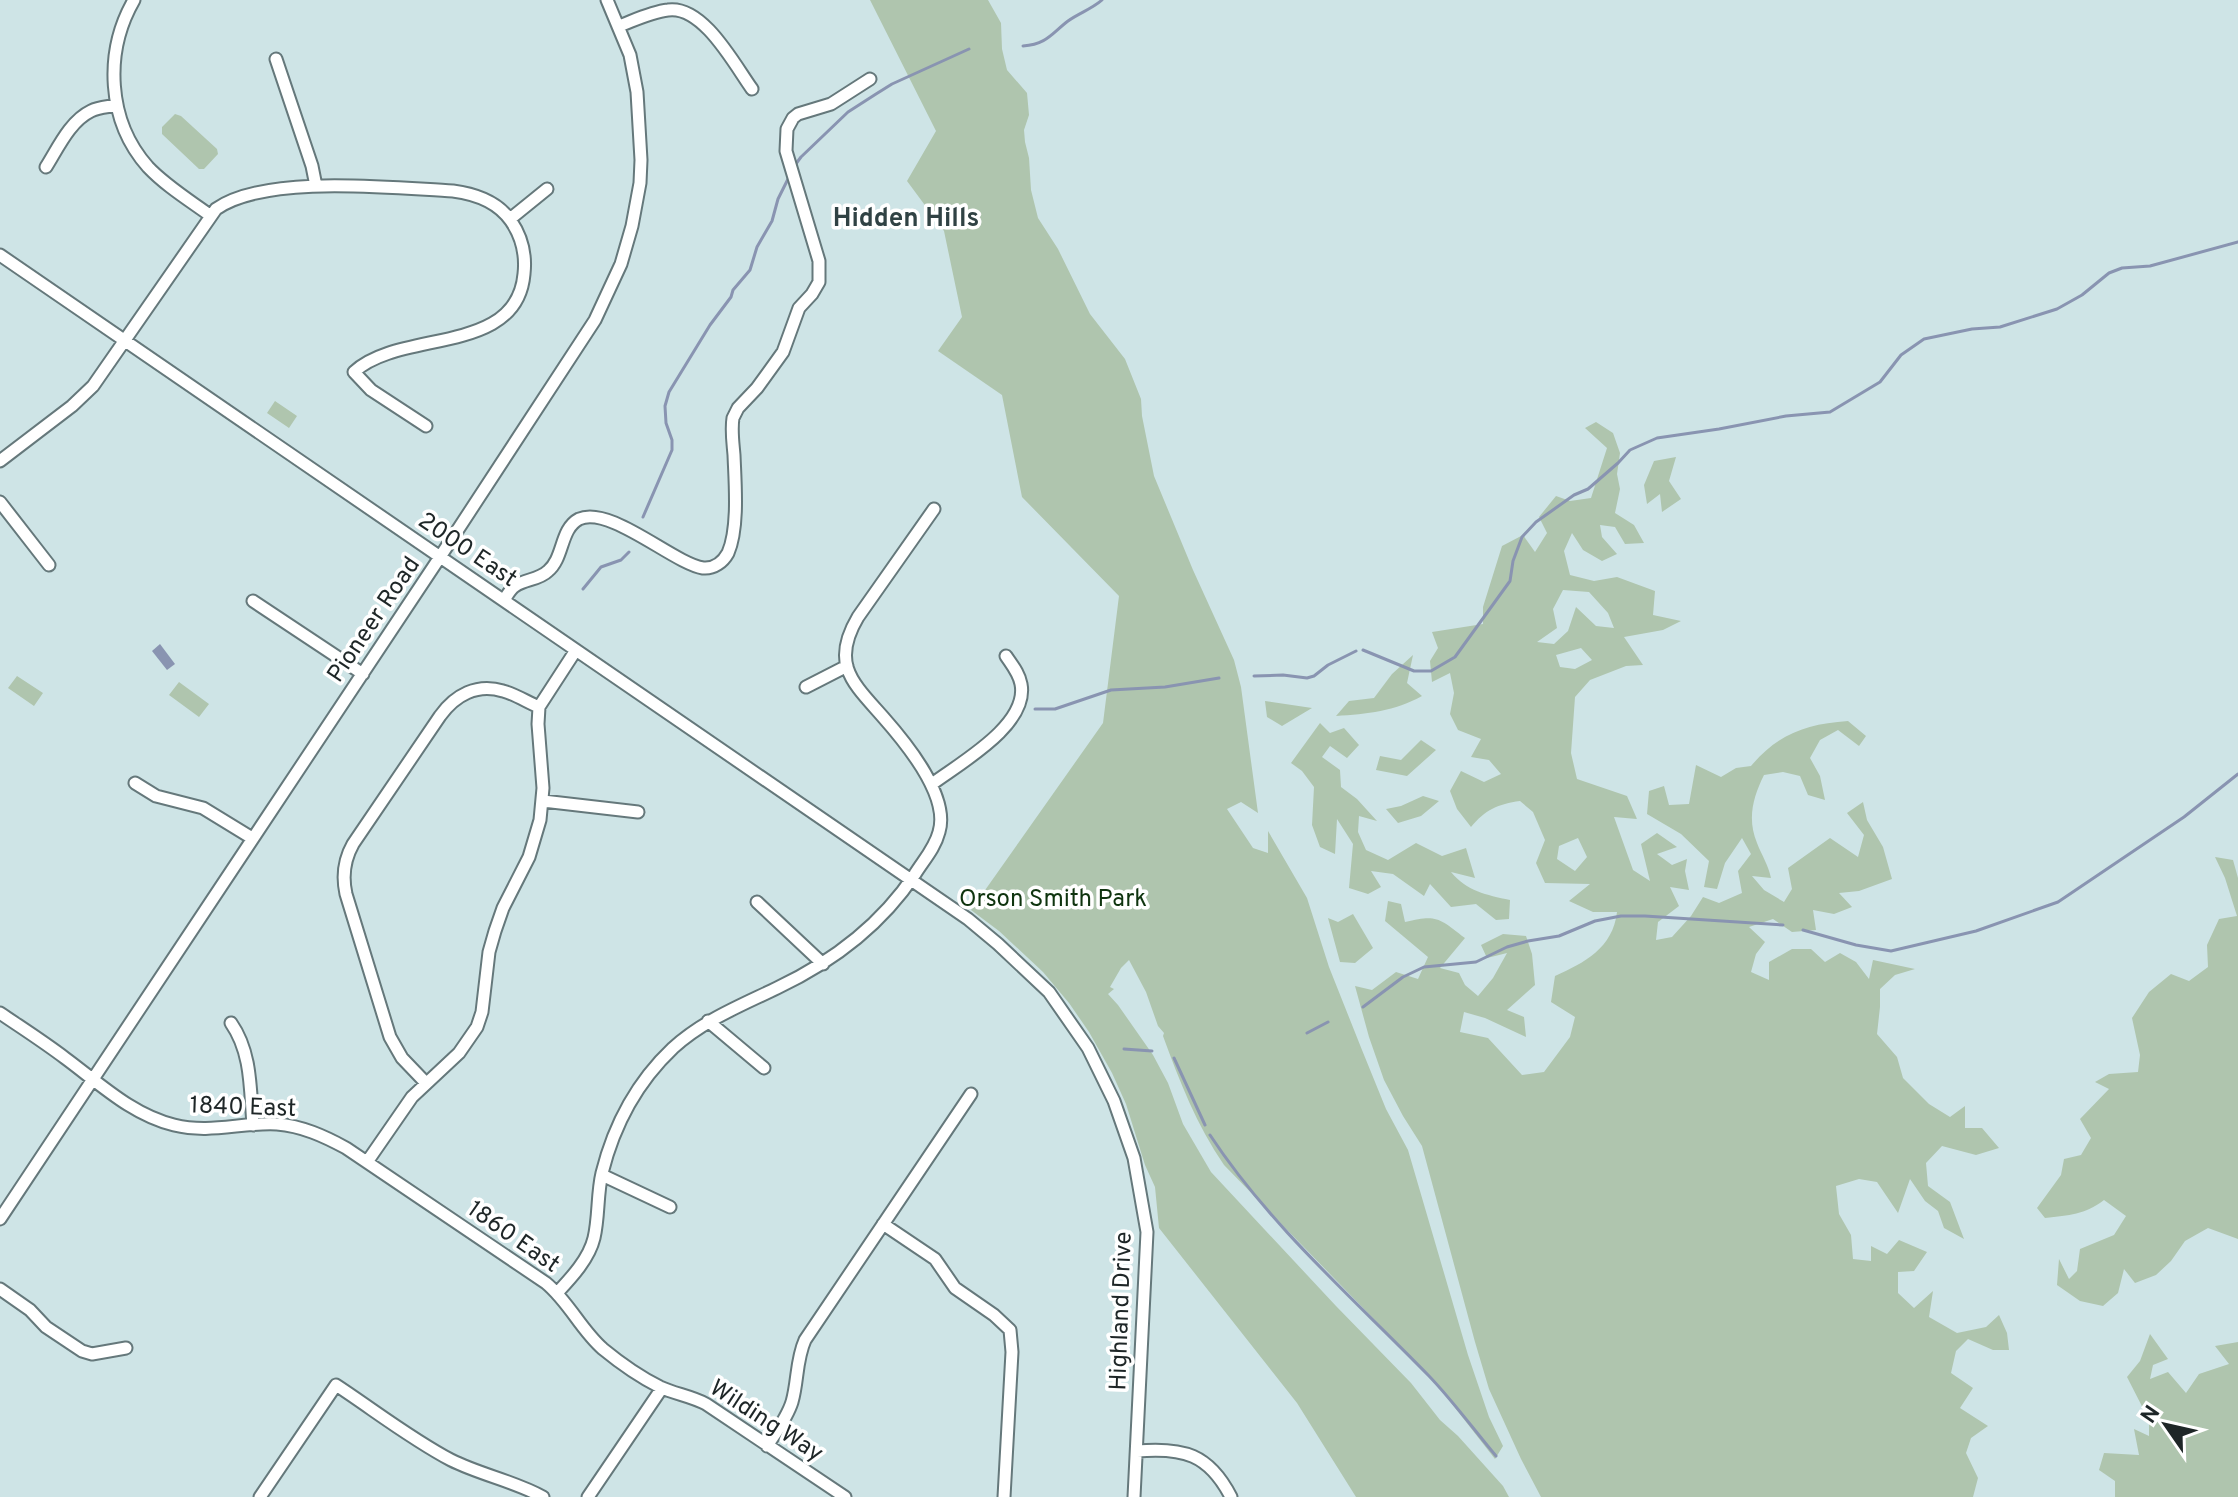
<svg xmlns="http://www.w3.org/2000/svg" width="2238" height="1497" font-family="Overpass,sans-serif">
<rect width="100%" height="100%" fill="#cee4e6"/>
<path fill="#afc5ae" fill-rule="evenodd" d="M870,0H988L1001,23L1002,49L1007,70L1027,93L1029,115L1024,130L1025,142L1029,158L1031,190L1038,218L1058,249L1090,314L1125,359L1141,399L1142,416L1154,476L1193,570L1234,660L1241,687L1258,813L1241,802L1227,809L1253,848L1268,853V831L1307,898L1329,967L1362,1050L1386,1109L1408,1150L1468,1355L1489,1417L1503,1446L1495,1459L1434,1381L1224,1165C1197,1126 1179,1080 1163,1036L1164,1033L1158,1026L1146,992L1129,960L1121,968L1110,987L1114,989L1108,994L1118,1005L1153,1055L1168,1083L1183,1124L1211,1172L1336,1306L1411,1383L1440,1420L1458,1436L1503,1486L1509,1497H1356L1297,1403L1159,1228L1155,1187L1145,1165L1126,1104L1112,1073L1089,1032L1069,1003L1043,972L999,931L971,910L1103,723L1119,596L1022,497L1002,395L938,351L962,317L944,231L907,181L936,131Z
M175,114L181,116L217,149L218,154L204,169H199L162,134V127Z
M275,401L297,416L289,428L267,413Z
M1596,422L1613,433L1620,453L1617,474L1620,489L1615,513L1634,525L1644,543L1625,544L1615,527L1600,525L1602,537L1617,554L1602,561L1583,550L1572,533L1564,551L1570,575L1594,581L1617,577L1655,591L1653,615L1681,621L1663,630L1624,637L1643,665L1626,666L1590,680L1575,697L1571,753L1577,779L1627,796L1637,819L1614,817L1633,870L1650,881L1641,844L1657,833L1677,847L1657,854L1672,865L1687,859L1685,871L1689,890L1670,887L1679,906L1658,922L1656,940L1672,937L1691,916L1703,897L1719,903L1742,893L1738,871L1751,854L1742,838L1725,863L1717,889L1704,887L1709,861L1681,834L1647,814L1649,791L1664,786L1669,805L1689,804L1696,765L1721,777L1736,768L1751,766C1778,734 1806,724 1848,721L1866,736L1859,746L1838,730L1820,740L1810,758L1820,776L1825,800L1808,795L1800,776L1783,772L1764,775C1753,797 1747,819 1757,843C1762,856 1768,864 1771,878L1752,876L1764,890L1784,902L1792,889L1788,868L1830,838L1858,857L1864,835L1847,813L1863,802L1867,820L1883,847L1892,879L1859,891L1839,893L1852,907L1834,914L1813,910L1816,930L1792,932L1773,919L1749,927L1765,942L1756,954L1751,972L1769,980V962L1792,949H1811L1825,962L1840,953L1856,962L1869,979L1873,960L1915,969L1895,975L1880,989V1007L1877,1034L1897,1057L1903,1078L1929,1104L1950,1117L1965,1106V1128H1982L1999,1148L1976,1155L1942,1146L1926,1163L1928,1186L1950,1202L1964,1239L1944,1228L1938,1211L1925,1201L1910,1179L1898,1213L1877,1182L1859,1179L1836,1186L1839,1214L1851,1235L1853,1259L1871,1261V1246L1887,1254L1899,1240L1927,1252L1914,1271L1898,1272V1293L1914,1308L1933,1291L1929,1317L1957,1333L1986,1327L1999,1315L2007,1333L2009,1350H1993L1968,1339L1956,1351L1951,1373L1973,1388L1960,1408L1988,1426L1971,1438L1966,1453L1978,1478L1973,1497H1541L1521,1459L1489,1389L1475,1342L1422,1146L1403,1116L1384,1080L1369,1037L1355,986L1372,990L1396,972L1418,979L1428,957L1385,921L1388,901L1401,904L1405,922C1437,914 1439,918 1465,938L1440,968L1459,973L1465,985L1478,996L1493,978L1507,953L1487,958L1481,945L1503,934L1526,936L1532,954L1535,985L1507,1010L1524,1017L1526,1037L1485,1018L1464,1012L1460,1032L1488,1038L1522,1075L1544,1072L1570,1037L1575,1017L1551,1002L1555,976C1584,963 1613,948 1617,912H1593L1569,901L1590,884L1545,883L1536,863L1545,840L1533,812L1520,801C1498,804 1485,810 1471,827L1457,809L1450,791L1461,771L1484,782L1501,774L1489,760L1471,757L1481,739L1458,730L1450,714L1454,693L1450,673L1432,682L1430,661L1438,648L1432,632L1483,624V607L1502,546L1523,535L1535,552L1547,533L1539,517L1556,496L1570,501L1591,498L1607,448L1585,428ZM1563,590L1589,592L1608,613L1614,628L1596,626L1576,607L1568,631L1554,644L1537,642L1557,628L1553,609ZM1581,648L1592,660L1575,669L1560,667L1556,655ZM1578,838L1587,857L1575,871L1557,859L1559,846Z
M1676,457L1669,481L1681,499L1662,512L1660,494L1647,504L1644,485L1654,461Z
M1413,655L1407,683L1422,696C1395,711 1367,714 1336,716L1349,701L1374,698L1392,674Z
M17,676L43,693L34,706L8,688Z
M179,682L209,704L199,717L169,695Z
M1265,701L1312,708L1282,726L1267,717Z
M1320,723L1330,733L1344,728L1359,745L1347,758L1330,746L1322,757L1340,770L1341,787L1357,799L1377,821L1359,816L1358,832L1366,850L1388,860L1416,843L1442,856L1466,848L1475,878L1451,872C1467,891 1486,895 1510,900L1509,919L1496,920L1476,904L1451,907L1430,884L1424,896L1393,874L1371,871L1381,887L1368,894L1349,888L1353,844L1337,819L1335,854L1320,847L1312,825L1314,787L1302,771L1291,763Z
M1421,740L1436,750L1407,776L1376,770L1380,756L1401,760Z
M1423,796L1439,801L1421,816L1398,823L1386,809L1401,806Z
M2215,857L2233,860L2238,878V1239L2208,1228L2185,1241L2171,1261L2156,1275L2135,1283L2124,1269L2118,1293L2103,1306L2080,1301L2057,1285L2059,1259L2069,1279L2077,1271L2080,1249L2114,1235L2126,1216L2104,1200C2084,1215 2070,1215 2045,1218L2037,1208L2061,1175L2064,1159L2081,1155L2091,1138L2080,1119L2109,1089L2095,1082L2109,1074L2138,1072L2140,1055L2132,1018L2149,992L2171,974L2189,981L2208,967L2207,945L2219,919L2237,916L2225,878Z
M1353,914L1373,948L1355,963L1340,962L1328,918L1338,922Z
M2150,1334L2168,1359L2153,1365L2150,1379L2168,1372L2186,1393L2199,1374L2229,1364L2215,1346L2238,1342V1497H2115V1481L2099,1470L2104,1453L2139,1455L2134,1429L2149,1436V1420L2127,1377L2140,1361Z"/>
<path fill="#8994b1" d="M160,644L175,664L167,670L152,651Z"/>
<g fill="none" stroke-linecap="round" stroke-linejoin="round">
<path stroke="#8994b1" stroke-width="3" d="M1023,46C1047,44 1051,34 1068,21C1079,13 1092,9 1102,0
M795,165L801,157L848,112L876,94L892,84L969,49
M643,517L672,450V440L666,423L665,406L669,392L710,325L731,297L733,290L750,270L757,247L772,221L778,199L790,175
M583,589L601,567L621,560L629,552
M1363,650L1414,671H1431L1455,657L1510,581L1513,561L1522,537L1536,522L1574,495L1588,489L1618,463L1630,450L1657,438L1719,429L1786,416L1830,412L1880,382L1901,355L1924,339L1972,329L2000,327L2057,309L2082,295L2109,273L2122,268L2150,266L2238,242
M1254,676L1283,675L1307,678L1314,676L1328,665L1356,651
M1035,709H1055L1111,690L1165,687L1219,678
M1803,930L1856,945L1891,951L1976,931L2058,902L2184,817L2238,774
M1363,1007L1403,977L1424,967L1476,962L1507,947L1528,941L1559,936L1595,921L1621,916H1645L1783,925
M1307,1033L1328,1022
M1124,1049L1152,1051
M1174,1058L1205,1125
M1210,1135C1270,1226 1354,1299 1429,1376C1453,1401 1474,1430 1496,1456"/>
<defs>
<path id="minor" d="M134,0C104,52 107,121 148,167C166,186 189,200 211,216
M619,26C635,20 651,12 668,10C703,5 734,64 752,89
M276,59L312,166L316,186
M46,167C58,148 70,121 91,111C99,107 108,107 117,105
M510,219L547,189
M0,255L968,919L998,944L1049,992L1088,1048L1114,1101L1134,1158L1147,1232L1134,1497
M0,461L72,406L93,386L216,209C266,174 392,188 453,191C476,194 498,202 511,221C522,237 526,256 524,274C517,356 400,329 354,372L371,390L426,426
M0,502L49,565
M504,600C507,596 510,589 515,586C525,579 539,580 548,571C564,558 560,529 579,519C610,505 673,563 703,568C714,569 723,562 728,553C739,528 735,482 734,455C733,443 731,430 733,418L738,408L757,388L783,352L799,308L812,294L819,282V261L786,151L787,129L793,118L798,114L831,104L870,79
M253,601L363,674
M806,687L847,666
M135,783L156,796L203,808L252,838
M932,784C960,763 1029,725 1021,684C1019,673 1012,665 1006,656
M543,801L638,812
M757,902L823,964
M0,1013C22,1028 44,1042 65,1058C99,1083 132,1115 174,1125C211,1134 241,1122 277,1124C302,1126 324,1136 346,1148L546,1283C569,1302 581,1330 603,1349C620,1363 640,1377 660,1387C675,1394 691,1396 706,1404L845,1497
M708,1021L764,1068
M231,1023C252,1053 250,1090 253,1125
M425,1082L402,1058L390,1037L346,894C342,876 344,860 353,844L440,716C455,695 477,683 503,691C515,694 527,702 539,707
M367,1162L412,1097L459,1053L477,1027L482,1012L489,952L495,931L503,908L529,857L540,820L543,788L538,724L539,707L576,650
M602,1175L670,1207
M0,1219L440,557L595,320L621,264L632,226L640,183L641,160L637,92L630,55L607,0
M883,1224L935,1259L955,1288L994,1315L1010,1330L1012,1352L1004,1497
M0,1289L30,1310L46,1327L82,1351L92,1354L126,1348
M557,1293C571,1278 589,1259 594,1238C599,1217 597,1194 602,1173C614,1125 637,1082 673,1048C704,1020 740,1006 777,988C832,962 881,925 915,874C923,861 935,848 939,832C950,796 906,743 883,717C853,683 830,664 858,617L934,509
M767,1446C776,1432 787,1418 792,1402C798,1381 796,1360 805,1340L971,1094
M1137,1451C1183,1447 1209,1454 1231,1497
M260,1497L336,1385C374,1410 411,1439 451,1460C481,1475 514,1481 543,1497
M588,1497L662,1388"/>
</defs>
<use href="#minor" stroke="#65787b" stroke-width="15"/>
<use href="#minor" stroke="#fff" stroke-width="11"/>
</g>
<g text-anchor="middle" stroke-width="7" stroke-linejoin="round" paint-order="stroke">
<g font-size="24" fill="#1e2627" stroke="#fff">
<text transform="translate(468 549) rotate(34)" y="8">2000 East</text>
<text transform="translate(373 619) rotate(-56)" y="8">Pioneer Road</text>
<text transform="translate(243 1106) rotate(2)" y="8">1840 East</text>
<text transform="translate(514 1236) rotate(35)" y="8">1860 East</text>
<text transform="translate(1120 1311) rotate(-88)" y="8">Highland Drive</text>
<text transform="translate(767 1420) rotate(33)" y="8">Wilding Way</text>
</g>
<g font-size="24" fill="#0f340f" stroke="#fff">
<text x="1053" y="906">Orson Smith Park</text>
</g>
<g font-size="26" font-weight="bold" fill="#304244" stroke="#fff">
<text x="906" y="226">Hidden Hills</text>
</g>
</g>
<g transform="translate(2166 1425) rotate(304)" stroke="#ffffff" stroke-width="6" paint-order="stroke">
<path d="M0-6L14 30L0 20L-14 30Z" fill="#1e2627"/>
<text y="-12" font-size="22" font-weight="bold" text-anchor="middle" fill="#1e2627">N</text>
</g>
</svg>
